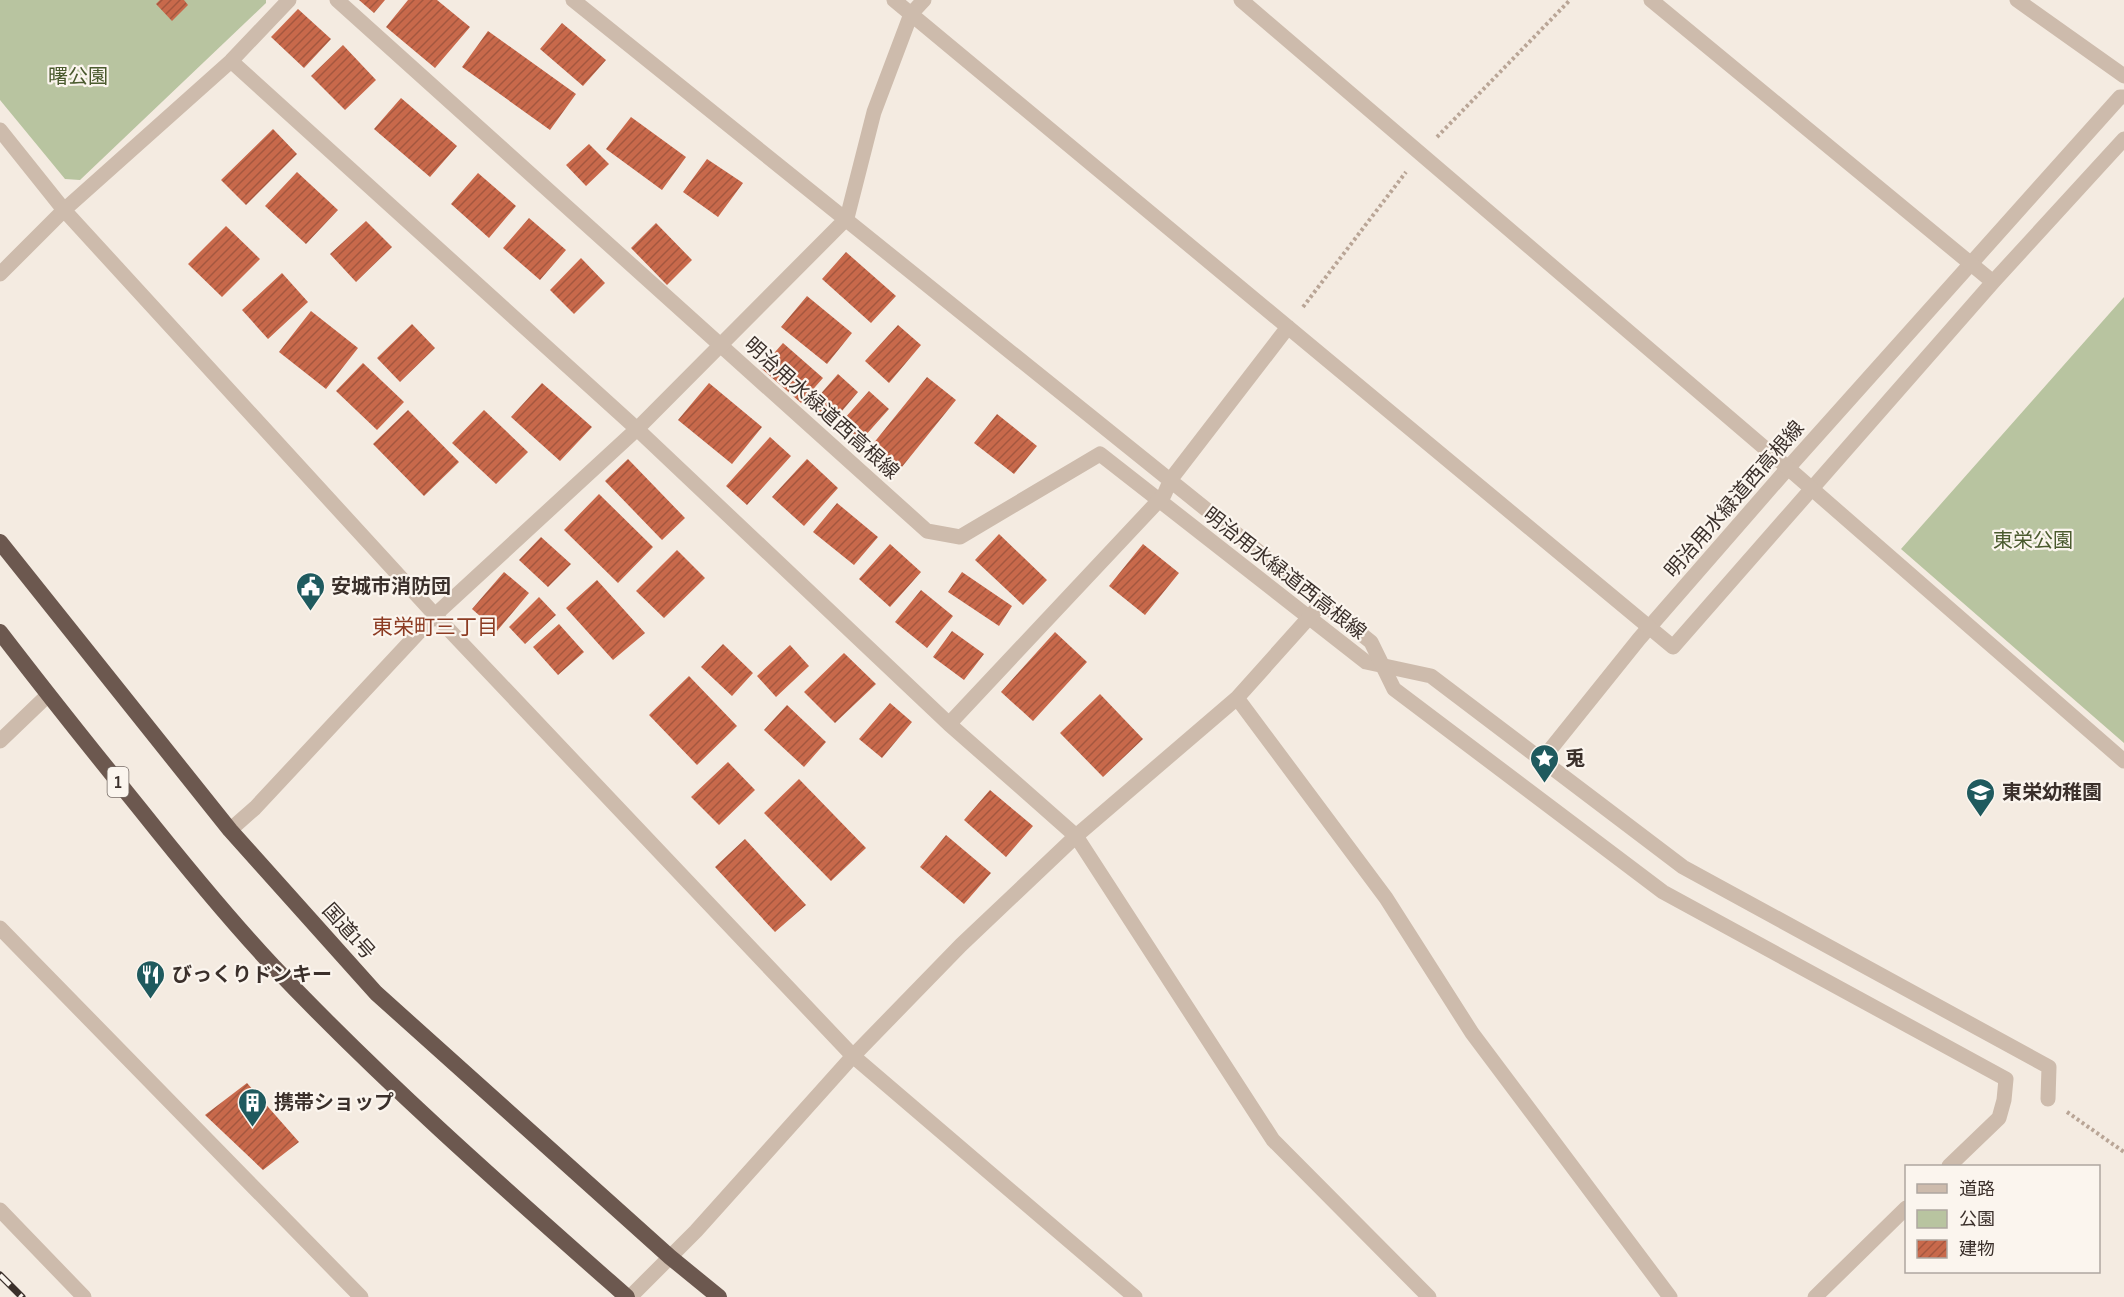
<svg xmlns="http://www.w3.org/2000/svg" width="2124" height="1297" font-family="'Sofia Sans Condensed','Noto Sans JP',sans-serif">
<defs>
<pattern id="building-hatch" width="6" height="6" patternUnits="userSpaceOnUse" patternTransform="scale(1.5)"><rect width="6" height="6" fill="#c8694b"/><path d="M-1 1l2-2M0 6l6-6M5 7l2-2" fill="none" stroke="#a4573f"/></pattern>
</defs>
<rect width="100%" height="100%" fill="#f4ebe1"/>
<path fill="#b8c4a0" d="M0,0H266V3L80,180L65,179L0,100Z
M2124,297V743L1901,549Z"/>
<path fill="url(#building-hatch)" d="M160,0H184L188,5L172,21L156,4Z
M359,0H385L374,13Z
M408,0H437L470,27L435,68L386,27Z
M298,9L331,39L304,68L271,37Z
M562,23L606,60L583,86L540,49Z
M488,31L576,94L550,130L462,67Z
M343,45L376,80L345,110L311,76Z
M401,98L457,146L430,177L374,129Z
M631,117L686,157L662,190L606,149Z
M273,129L297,154L246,205L221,180Z
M589,144L609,164L586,186L566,165Z
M707,159L743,183L718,217L683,192Z
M297,172L338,210L306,244L265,206Z
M478,173L516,206L489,238L451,204Z
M529,218L566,250L540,280L503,248Z
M366,221L392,247L356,282L330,254Z
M656,223L692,260L667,285L631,248Z
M226,226L260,259L222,297L188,264Z
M846,252L896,296L871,323L822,279Z
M581,258L605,283L574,314L550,290Z
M282,273L308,302L268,339L242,310Z
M807,296L852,333L827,364L781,327Z
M311,311L358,348L326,389L279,352Z
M412,324L435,348L400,382L377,358Z
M898,325L921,345L889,383L865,361Z
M783,343L823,378L801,403L761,368Z
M363,363L404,402L377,430L336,391Z
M838,374L858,392L831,424L810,406Z
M927,377L956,400L893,478L864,455Z
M542,383L592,427L560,461L511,417Z
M709,383L762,427L732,464L678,420Z
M869,391L889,409L856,446L836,428Z
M408,410L459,462L424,496L373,444Z
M484,410L528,452L496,484L452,443Z
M997,414L1037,446L1014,474L974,443Z
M770,437L791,456L747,505L726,486Z
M628,459L685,518L662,540L605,481Z
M807,459L838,488L804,526L772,497Z
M599,494L653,547L618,583L564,530Z
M837,503L878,537L854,565L813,532Z
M999,534L1047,580L1023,605L975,560Z
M541,537L571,564L548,587L519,560Z
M890,544L921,572L890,607L859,579Z
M1143,544L1179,573L1145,615L1109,586Z
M677,550L705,578L664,618L636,591Z
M504,572L529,593L497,631L472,609Z
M962,572L1012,606L999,626L948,592Z
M597,580L645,633L613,660L566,608Z
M921,590L953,616L927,648L895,622Z
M539,597L556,615L525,644L509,627Z
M559,624L584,652L558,675L533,647Z
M952,631L984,654L964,680L933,657Z
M1055,632L1087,662L1033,721L1001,692Z
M723,644L753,673L732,696L701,667Z
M790,645L809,666L776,697L757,676Z
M844,653L876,684L835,723L804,692Z
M689,676L737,726L697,765L649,715Z
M1100,694L1143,739L1103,777L1060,733Z
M890,703L912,722L882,758L859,739Z
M787,705L826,742L804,767L764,730Z
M728,762L755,790L719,825L691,797Z
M799,779L866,848L831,881L764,813Z
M990,790L1033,826L1006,857L964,820Z
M946,835L991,873L964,904L920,867Z
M745,839L806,905L775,932L715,867Z
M247,1083L299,1142L263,1170L205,1115Z"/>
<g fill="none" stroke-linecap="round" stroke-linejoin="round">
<path stroke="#b9a596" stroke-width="4" stroke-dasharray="3 3" stroke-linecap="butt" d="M1437,137L1570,0
M1303,307L1406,172
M2067,1112L2124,1152"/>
<path stroke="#cdbbac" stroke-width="15" d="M337,0L927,531L960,537L1100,454L1366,662L1431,676L1683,867L2049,1067L2048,1099
M1541,761L1639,639L1788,468L2120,97H2124"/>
<path stroke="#cdbbac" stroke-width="15" d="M573,0L1371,642L1394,689L1663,892L2006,1079L2004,1100L1999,1118L1949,1166
M894,0L1673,647L1993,282L2124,139
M1651,0L1993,282
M2017,0L2124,76
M231,61L637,429L949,724L1076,836L1273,1140L1429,1297
M0,130L64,210L435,615L853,1056L1135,1297
M0,274L64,210L231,61L289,0
M1237,698L1386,898L1472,1033L1670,1297
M949,724L1164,495L1171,479L1288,327
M0,741L48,695
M230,830L255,808L435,615L637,429L847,218L874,112L911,14L924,0
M0,928L361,1297
M630,1297L696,1231L853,1056L961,945L1076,836L1237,698L1322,603
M1815,1297L1906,1208"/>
<path stroke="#cdbbac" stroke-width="15" d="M1241,0L1788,468L2124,761
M0,1210L84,1297"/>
<path stroke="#6c584f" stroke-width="16" d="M0,542L230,830L376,993L670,1257L719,1297
M0,632C46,692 93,751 140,809C183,863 227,917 274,967C385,1084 506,1190 627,1297"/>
<defs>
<path id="rail" d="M0,1275L22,1297"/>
</defs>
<use href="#rail" stroke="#3b302b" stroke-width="7"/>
<use href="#rail" stroke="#fbf5ee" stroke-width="4.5" stroke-dasharray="14" stroke-linecap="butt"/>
</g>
<defs>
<symbol id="civic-pin" viewBox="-11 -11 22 30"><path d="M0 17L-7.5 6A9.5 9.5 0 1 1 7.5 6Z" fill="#1f5a5e" stroke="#fbf5ee"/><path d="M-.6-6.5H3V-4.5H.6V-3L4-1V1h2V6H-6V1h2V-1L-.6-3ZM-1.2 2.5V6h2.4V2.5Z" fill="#fff"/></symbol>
<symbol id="sight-pin" viewBox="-11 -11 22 30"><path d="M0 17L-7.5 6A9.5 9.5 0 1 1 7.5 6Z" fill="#1f5a5e" stroke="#fbf5ee"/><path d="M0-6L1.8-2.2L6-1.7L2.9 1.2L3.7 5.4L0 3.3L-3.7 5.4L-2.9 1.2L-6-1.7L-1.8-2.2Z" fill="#fff"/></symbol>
<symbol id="school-pin" viewBox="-11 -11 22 30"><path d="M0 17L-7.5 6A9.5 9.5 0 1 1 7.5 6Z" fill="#1f5a5e" stroke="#fbf5ee"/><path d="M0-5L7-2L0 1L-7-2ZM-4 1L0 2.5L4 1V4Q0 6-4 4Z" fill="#fff"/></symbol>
<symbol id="restaurant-pin" viewBox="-11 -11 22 30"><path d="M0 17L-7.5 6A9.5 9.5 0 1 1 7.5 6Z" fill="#1f5a5e" stroke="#fbf5ee"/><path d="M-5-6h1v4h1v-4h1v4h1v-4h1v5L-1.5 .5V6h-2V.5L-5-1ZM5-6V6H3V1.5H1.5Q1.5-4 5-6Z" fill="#fff"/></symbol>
<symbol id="building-pin" viewBox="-11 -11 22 30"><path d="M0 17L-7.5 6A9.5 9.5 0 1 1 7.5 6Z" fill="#1f5a5e" stroke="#fbf5ee"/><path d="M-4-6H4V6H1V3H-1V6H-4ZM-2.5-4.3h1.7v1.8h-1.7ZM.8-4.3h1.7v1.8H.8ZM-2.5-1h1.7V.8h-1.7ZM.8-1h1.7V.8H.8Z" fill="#fff"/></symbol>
</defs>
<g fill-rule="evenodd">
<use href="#civic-pin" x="294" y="570" width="33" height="45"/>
<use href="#sight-pin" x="1528" y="742" width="33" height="45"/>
<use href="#school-pin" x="1964" y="776" width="33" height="45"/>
<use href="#restaurant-pin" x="134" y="958" width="33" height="45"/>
<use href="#building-pin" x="236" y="1086" width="33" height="45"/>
</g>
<g text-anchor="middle" stroke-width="4.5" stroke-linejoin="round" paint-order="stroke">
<rect fill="#fbf5ee" stroke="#756b66" stroke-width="1.5" x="107.5" y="767" width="21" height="30" rx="4.5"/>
<g font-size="18" font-weight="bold" fill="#3b302b">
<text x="118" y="788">1</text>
</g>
<g font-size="20" fill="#4a5a2e" stroke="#fbf5ee">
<text x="78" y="83">曙公園</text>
<text x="2033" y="547">東栄公園</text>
</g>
<g font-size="20" fill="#3b302b" stroke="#fbf5ee">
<text transform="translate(822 408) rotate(42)" y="7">明治用水緑道西高根線</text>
<text transform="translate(1734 499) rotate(-49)" y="7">明治用水緑道西高根線</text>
<text transform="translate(1285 573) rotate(38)" y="7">明治用水緑道西高根線</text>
<text transform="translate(349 931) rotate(48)" y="7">国道1号</text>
</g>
<g font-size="20" font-weight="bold" fill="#3b302b" stroke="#fbf5ee" text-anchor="start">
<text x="331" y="593">安城市消防団</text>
<text x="1565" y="765">兎</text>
<text x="2002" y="799">東栄幼稚園</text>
<text x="172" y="981">びっくりドンキー</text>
<text x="274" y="1109">携帯ショップ</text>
</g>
<g font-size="21" fill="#8c3b22" stroke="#fbf5ee">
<text x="435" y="634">東栄町三丁目</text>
</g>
</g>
<rect x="1905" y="1165" width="195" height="108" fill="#fbf5ee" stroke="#aea6a0" stroke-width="1.5"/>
<rect x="1917" y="1184" width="30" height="9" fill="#cdbbac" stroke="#aea6a0" stroke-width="1.5"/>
<text x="1959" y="1195" font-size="18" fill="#3b302b">道路</text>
<rect x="1917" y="1210" width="30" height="18" fill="#b8c4a0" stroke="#aea6a0" stroke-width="1.5"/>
<text x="1959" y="1225" font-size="18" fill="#3b302b">公園</text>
<rect x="1917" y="1240" width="30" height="18" fill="url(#building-hatch)" stroke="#aea6a0" stroke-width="1.5"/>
<text x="1959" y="1255" font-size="18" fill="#3b302b">建物</text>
</svg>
